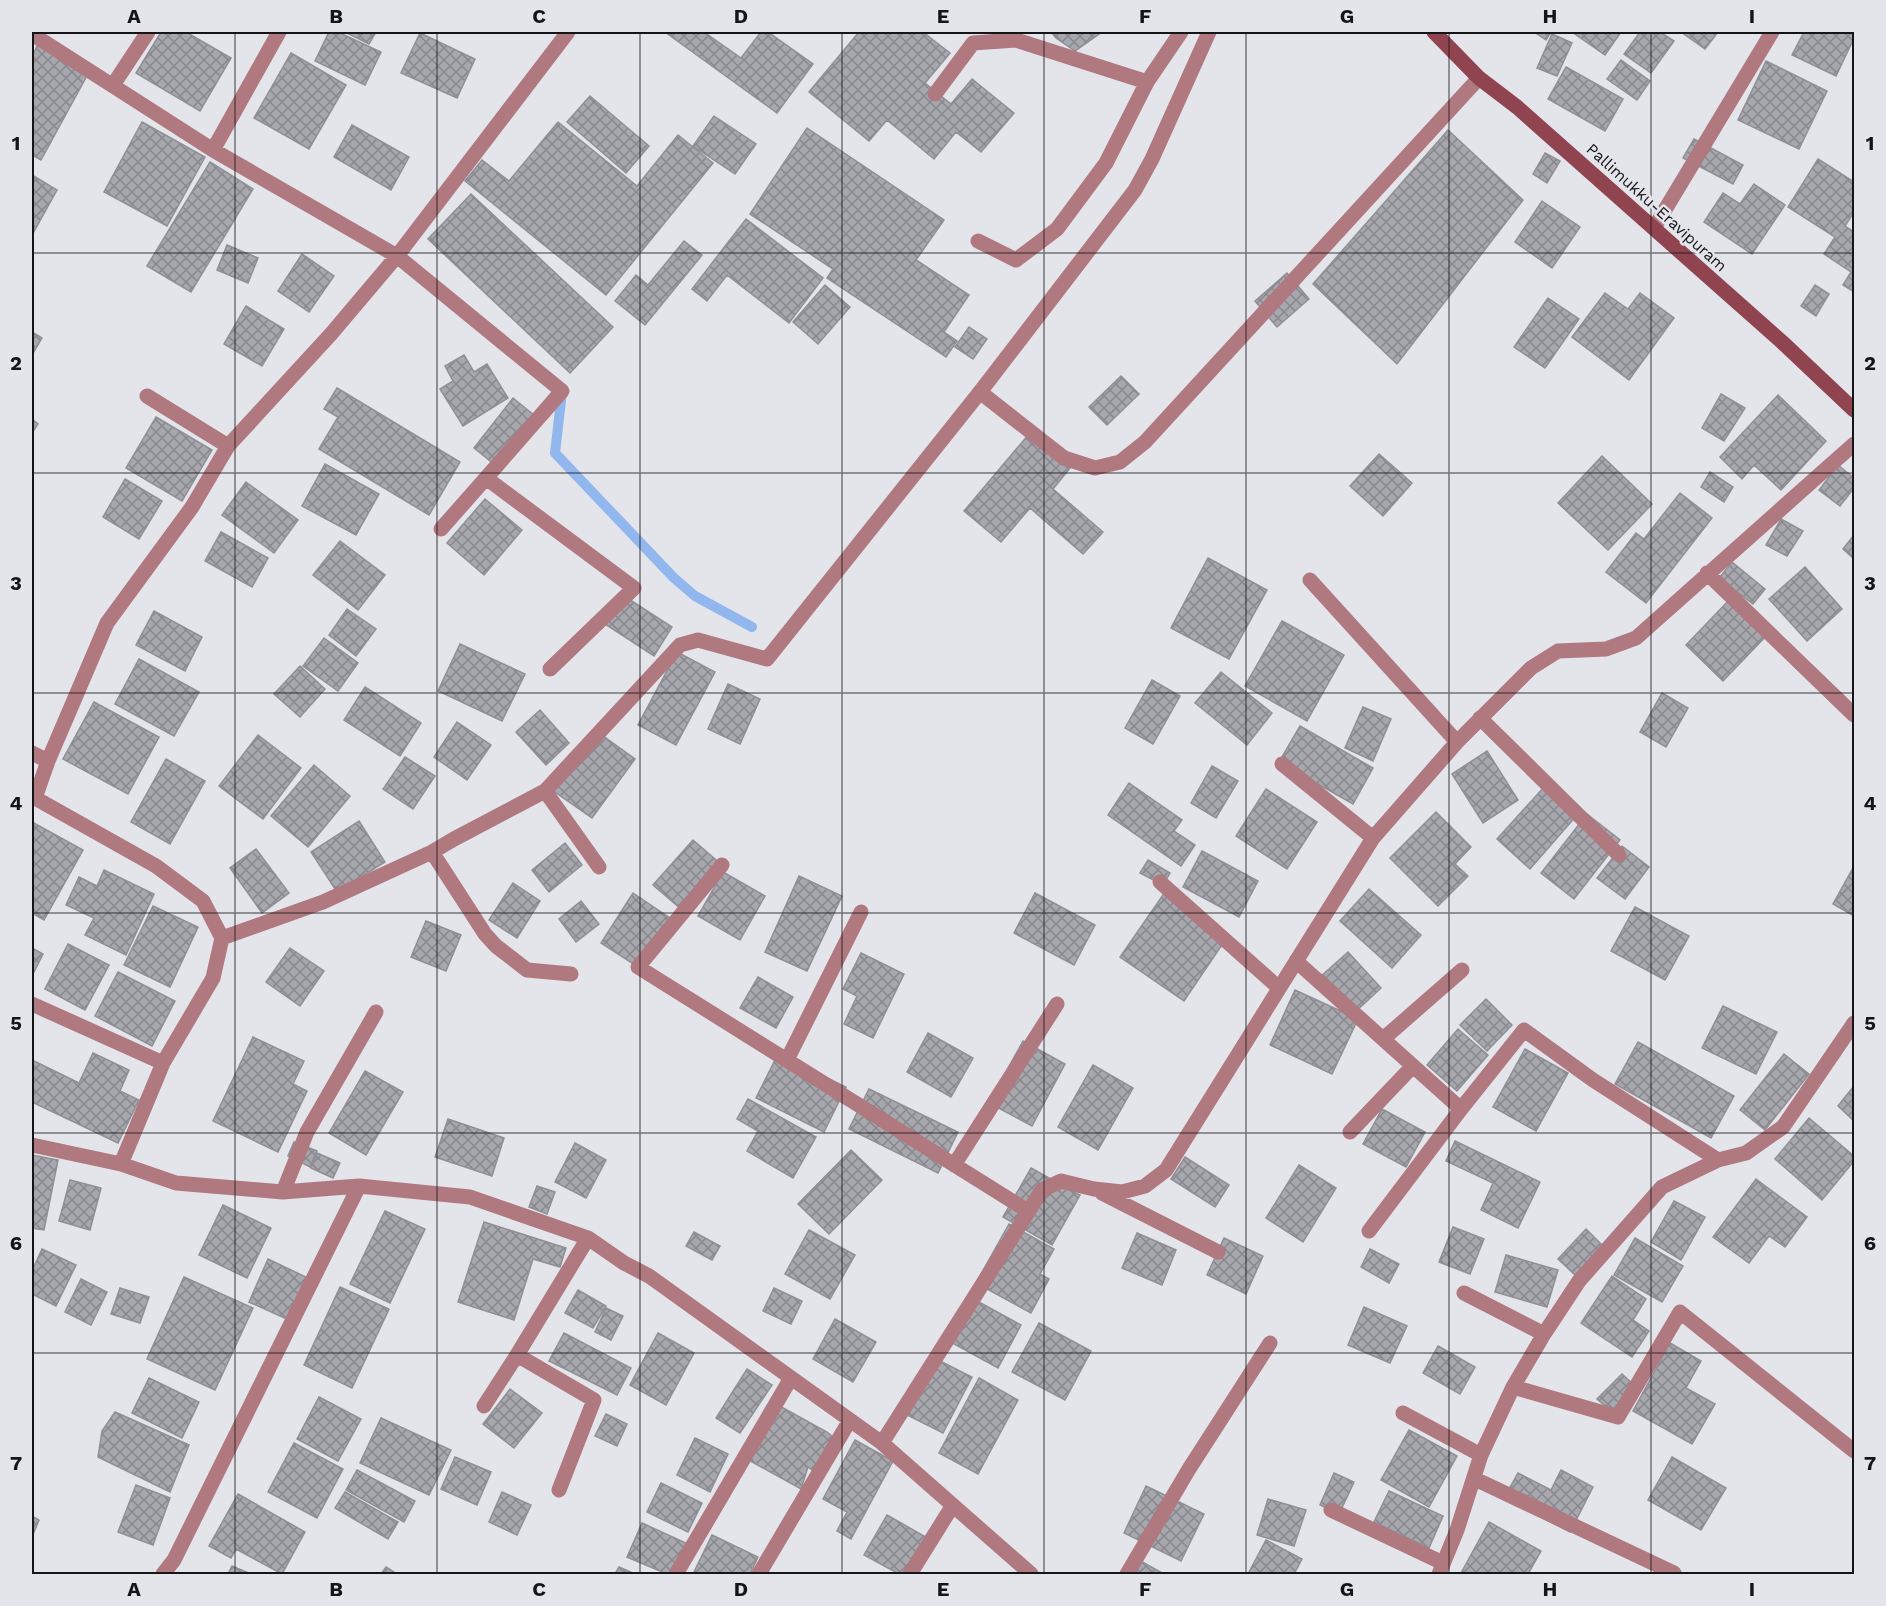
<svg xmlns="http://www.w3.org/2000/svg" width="1886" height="1606" font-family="'Work Sans',sans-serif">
<defs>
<pattern id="building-cross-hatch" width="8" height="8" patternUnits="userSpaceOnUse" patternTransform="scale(1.5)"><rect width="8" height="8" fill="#a7a7ae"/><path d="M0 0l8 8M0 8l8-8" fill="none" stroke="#87878d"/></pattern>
</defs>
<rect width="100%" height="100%" fill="#e4e4eb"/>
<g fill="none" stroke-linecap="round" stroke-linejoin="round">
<path stroke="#92b7ef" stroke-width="10" d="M562,392L555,453L674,578L695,596L752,627"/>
</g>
<path fill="url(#building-cross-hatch)" stroke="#8f8f95" stroke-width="1.5" d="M161,32H186L231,58L200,111L136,73Z
M329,32H338L381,52L365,85L315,61Z
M345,32H376L369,44Z
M665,32H704L741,58L761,32H768L813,64L777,113Z
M859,32H923L950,53L925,83L951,104L972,79L1014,113L981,152L956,132L934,159L887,120L869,141L809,92Z
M1051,32H1102L1075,51L1056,38Z
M1534,32H1551L1546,40Z
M1572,32H1621L1605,55Z
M1640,32H1660L1674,41L1651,73L1624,54Z
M1681,32H1718L1705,49Z
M1804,32H1854V38L1836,76L1792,55Z
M420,33L475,59L457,98L401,73Z
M1552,34L1572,43L1557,76L1537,68Z
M38,44L89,72L41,160L32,155V57Z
M291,53L346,85L309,149L254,118Z
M1621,60L1650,81L1637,100L1607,79Z
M1766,61L1827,91L1799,149L1738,120Z
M1566,67L1623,99L1605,131L1548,99Z
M590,96L649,146L626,173L567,122Z
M714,116L756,144L735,174L693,146Z
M142,122L205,157L167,226L104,192Z
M558,122L637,186L678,135L713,163L606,295L465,181L482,160L509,181Z
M352,125L409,157L391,190L334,157Z
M807,128L944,220L916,260L969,295L944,332L957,341L946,357L827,278L833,269L750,214Z
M1448,130L1523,200L1397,364L1313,284Z
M1694,139L1743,165L1733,184L1683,158Z
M1545,153L1560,161L1547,183L1533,174Z
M1818,159L1854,182V212L1845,226L1854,232V292L1843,285L1851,272L1824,254L1835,237L1788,207Z
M210,162L253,189L191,292L147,266Z
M32,175L57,190L32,235Z
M1754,184L1785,205L1752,254L1704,222L1723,193L1740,204Z
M471,194L613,327L570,373L428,239Z
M1542,201L1580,227L1552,268L1515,242Z
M746,219L823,278L789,323L727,275L707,301L692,289Z
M684,241L702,255L645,325L615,301L636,275L648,285Z
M227,245L258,258L248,283L217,270Z
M302,254L334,276L309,312L278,291Z
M1287,273L1309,299L1277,327L1255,301Z
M825,285L850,307L818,344L793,322Z
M1815,285L1829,294L1816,316L1801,306Z
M1605,293L1628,309L1640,293L1674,318L1629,380L1572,337Z
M1548,298L1579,319L1545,368L1514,347Z
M246,306L284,329L262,366L224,344Z
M969,327L987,339L973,359L955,347Z
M32,332L42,338L32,355Z
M464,355L474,372L487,364L508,398L463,426L440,389L453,381L445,366Z
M1121,376L1139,394L1107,425L1089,407Z
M337,388L460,462L429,515L319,449L338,417L324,409Z
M1721,394L1745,408L1724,441L1702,428Z
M1778,395L1826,441L1781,490L1754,465L1742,479L1720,457Z
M513,398L534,415L495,465L474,448Z
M156,417L212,450L182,501L126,468Z
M32,419L38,424L32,433Z
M1029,434L1070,468L1053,489L1103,532L1083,554L1030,508L1001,542L964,511Z
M1379,454L1412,483L1383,516L1350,486Z
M1602,456L1652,504L1608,550L1558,503Z
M325,464L379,494L356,535L302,506Z
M1838,465L1854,478V488L1840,506L1819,490Z
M1710,472L1733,487L1724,502L1701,487Z
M125,479L162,501L139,539L103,517Z
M246,482L298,520L274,553L222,515Z
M1680,493L1712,518L1646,603L1606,572L1636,533L1644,539Z
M485,499L522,530L484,575L447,543Z
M1781,519L1803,531L1787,556L1766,545Z
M221,532L268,558L252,587L205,561Z
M1854,535V559L1843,549Z
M340,541L385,575L358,610L313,575Z
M1208,558L1267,590L1229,659L1171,628Z
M1732,562L1765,589L1753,604L1719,578Z
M1805,567L1842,609L1807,641L1769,599Z
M624,596L672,627L654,656L605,624Z
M1732,597L1769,633L1723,681L1686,645Z
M347,609L376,629L356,656L329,635Z
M154,611L202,637L185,671L136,645Z
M1282,621L1344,655L1307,721L1245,686Z
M324,638L358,663L338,691L303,666Z
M460,644L525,674L502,721L438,691Z
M677,652L715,672L676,745L638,725Z
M139,659L199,692L174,736L115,704Z
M300,666L325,689L300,717L274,694Z
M1221,672L1272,713L1247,745L1195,703Z
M1152,680L1180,696L1153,744L1125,728Z
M728,684L760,699L740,744L708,729Z
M365,687L421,723L400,756L344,720Z
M1662,693L1688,708L1666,747L1640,732Z
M94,702L159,737L128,794L63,759Z
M1363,707L1391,719L1373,761L1345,748Z
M540,710L569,743L546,765L516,732Z
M457,722L491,745L467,780L434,757Z
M1300,726L1373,768L1353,804L1279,762Z
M595,730L635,759L592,818L552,790Z
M258,735L301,768L263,819L219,786Z
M1487,751L1518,800L1483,823L1452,774Z
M405,757L435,776L413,809L383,789Z
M166,759L205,781L170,844L131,822Z
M314,765L350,796L308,847L271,816Z
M1212,766L1238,781L1216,818L1191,803Z
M1129,783L1182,820L1174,831L1195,845L1181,866L1108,815Z
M1545,786L1577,815L1530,869L1497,839Z
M1266,789L1317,822L1287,869L1236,836Z
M1436,812L1471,847L1455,864L1468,876L1438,906L1390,858Z
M1587,814L1620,840L1574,899L1541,873Z
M359,821L385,862L337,892L311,852Z
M32,822L83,850L44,920L32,913Z
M693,840L722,865L682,910L653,885Z
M565,843L582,865L549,892L532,870Z
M1622,846L1649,867L1625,899L1597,878Z
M256,849L289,893L262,913L230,868Z
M1202,851L1258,881L1239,917L1183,887Z
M1148,860L1170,873L1163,885L1140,873Z
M1854,866V916L1833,904Z
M104,870L154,894L126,955L85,935L94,918L66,905L79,877L97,886Z
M723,872L765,896L740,940L698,916Z
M799,876L842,896L807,971L765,952Z
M513,883L540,901L517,938L489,920Z
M1369,889L1421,935L1392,968L1340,921Z
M1165,892L1228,936L1184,1001L1120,957Z
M633,893L670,918L638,967L601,943Z
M1035,893L1095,925L1074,965L1014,933Z
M581,901L599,924L576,942L559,919Z
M153,906L198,927L170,987L124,965Z
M1635,907L1689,936L1665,980L1611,951Z
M426,921L461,935L446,971L411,957Z
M68,944L109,965L85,1010L45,989Z
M32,948L43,954L32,976Z
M290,948L324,971L300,1006L266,982Z
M1348,952L1381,988L1353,1014L1320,977Z
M861,953L904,974L873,1038L844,1024L857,996L843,989Z
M118,972L175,1001L152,1046L95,1016Z
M758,977L793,997L776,1028L740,1008Z
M1295,990L1358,1019L1332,1074L1270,1045Z
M1486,999L1512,1025L1487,1051L1460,1025Z
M1723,1006L1777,1032L1756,1074L1702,1048Z
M1458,1029L1488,1055L1457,1091L1427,1065Z
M928,1033L973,1058L951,1097L907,1072Z
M253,1037L304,1061L293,1084L307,1091L278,1152L213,1121Z
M1023,1041L1065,1064L1032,1126L989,1103Z
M1638,1042L1734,1096L1711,1138L1615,1084Z
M1525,1049L1568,1073L1536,1131L1493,1107Z
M93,1053L129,1070L120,1091L139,1100L118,1143L32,1102L33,1093L32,1092V1060L79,1083Z
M778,1054L846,1087L824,1132L756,1098Z
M1784,1054L1809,1074L1765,1130L1740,1110Z
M1093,1065L1133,1088L1098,1150L1058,1127Z
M365,1071L403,1092L366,1155L329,1133Z
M1854,1086V1121L1838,1106Z
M869,1089L958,1132L938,1173L849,1129Z
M748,1099L816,1137L793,1178L747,1151L758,1131L737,1119Z
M1382,1109L1425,1132L1406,1167L1363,1144Z
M1809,1118L1854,1156V1161L1822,1200L1775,1159Z
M448,1119L504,1138L492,1176L435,1157Z
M1455,1141L1540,1182L1518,1228L1481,1210L1493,1183L1446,1161Z
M294,1142L317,1151L310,1167L288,1156Z
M575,1143L606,1160L586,1198L555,1182Z
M851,1150L882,1180L829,1234L798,1204Z
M317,1153L340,1163L333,1178L311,1168Z
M32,1155L58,1160L44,1230L32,1228Z
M1185,1157L1229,1185L1215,1207L1171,1179Z
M1299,1165L1336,1188L1303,1242L1266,1218Z
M1031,1168L1080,1195L1052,1245L1003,1217Z
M1756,1179L1807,1217L1785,1247L1769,1236L1749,1263L1713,1237Z
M70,1180L101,1188L90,1230L59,1221Z
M537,1186L555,1192L547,1214L529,1207Z
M1674,1201L1705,1217L1681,1260L1651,1242Z
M223,1205L271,1228L247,1278L199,1255Z
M385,1211L425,1229L390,1303L350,1284Z
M484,1222L566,1248L560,1267L533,1259L514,1320L458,1302Z
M1009,1224L1054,1249L1040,1274L1049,1279L1031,1313L976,1283Z
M1453,1227L1484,1239L1470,1274L1439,1262Z
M1586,1229L1603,1246L1575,1275L1558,1259Z
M809,1230L855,1255L830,1299L785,1274Z
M694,1232L720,1246L712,1260L686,1246Z
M1137,1233L1176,1250L1162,1285L1122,1268Z
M1224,1238L1263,1256L1246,1294L1207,1275Z
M1635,1238L1683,1266L1662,1302L1614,1275Z
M42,1249L76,1265L56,1306L32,1294V1271Z
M1370,1249L1399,1264L1389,1283L1361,1267Z
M1506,1255L1558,1270L1547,1307L1495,1292Z
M268,1259L310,1279L291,1321L249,1302Z
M1612,1276L1646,1299L1633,1320L1649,1331L1632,1357L1581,1323Z
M184,1277L253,1308L215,1390L147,1359Z
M81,1279L107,1292L91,1325L65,1312Z
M340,1287L389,1309L352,1388L304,1365Z
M120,1288L149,1297L140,1323L111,1314Z
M774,1288L802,1301L791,1324L763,1311Z
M578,1290L606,1306L593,1328L565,1313Z
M968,1296L1021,1325L998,1368L945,1339Z
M1364,1307L1407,1326L1390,1363L1348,1345Z
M606,1308L623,1316L611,1340L595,1332Z
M835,1319L876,1342L853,1382L813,1359Z
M1039,1323L1091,1351L1065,1400L1012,1372Z
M564,1333L631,1368L617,1395L549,1361Z
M658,1333L694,1353L666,1405L630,1385Z
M1670,1343L1701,1361L1686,1388L1715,1404L1692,1444L1633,1411Z
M1438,1346L1475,1367L1460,1394L1423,1373Z
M936,1359L972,1377L943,1433L907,1415Z
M747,1369L772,1385L740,1433L716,1418Z
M1622,1374L1635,1386L1611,1411L1597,1399Z
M149,1378L199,1402L182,1438L132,1413Z
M979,1378L1018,1400L978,1474L939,1453Z
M510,1389L542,1413L514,1448L483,1424Z
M319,1397L361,1419L338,1461L297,1439Z
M776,1404L827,1432L839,1442L816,1473L808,1467L801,1489L745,1458Z
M115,1412L189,1445L170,1492L98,1457L102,1431Z
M606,1414L627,1424L617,1446L595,1436Z
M381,1418L451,1450L429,1495L360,1463Z
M1409,1430L1457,1456L1429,1507L1381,1480Z
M695,1438L728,1454L710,1492L677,1475Z
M855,1440L893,1461L851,1539L837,1531L847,1512L823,1499Z
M294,1443L343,1469L317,1518L268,1492Z
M455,1457L491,1472L477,1505L441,1489Z
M1672,1457L1726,1488L1701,1530L1648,1500Z
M357,1470L415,1501L404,1522L346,1490Z
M1561,1470L1593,1487L1570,1532L1504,1498L1518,1473L1551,1490Z
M1334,1473L1354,1482L1339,1514L1320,1505Z
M661,1483L702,1503L688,1532L647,1512Z
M136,1485L170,1498L153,1545L118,1532Z
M1146,1486L1204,1514L1181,1561L1124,1533Z
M1389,1491L1443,1516L1429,1548L1374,1522Z
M345,1492L398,1522L388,1539L335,1508Z
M502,1492L531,1505L517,1535L489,1522Z
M238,1494L305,1532L282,1574L236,1549L231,1558L209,1546Z
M1268,1499L1306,1510L1294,1546L1257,1535Z
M887,1515L931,1540L912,1574H899L864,1555Z
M32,1516L39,1520L32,1537Z
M1489,1522L1541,1551L1528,1574H1464L1461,1573Z
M642,1523L686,1543L672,1574H667L627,1557Z
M712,1535L758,1557L750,1574H693Z
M1266,1540L1302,1559L1294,1574H1248Z
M1137,1559L1164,1574H1128Z
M232,1566L251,1574H228Z
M386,1567L397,1574H381Z
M619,1567L635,1574H615Z"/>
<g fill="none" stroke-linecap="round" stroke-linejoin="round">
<path stroke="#af797f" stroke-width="15" d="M980,392L1064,458L1095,468L1120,462L1145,442L1479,78
M1480,718L1619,855
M1127,1574L1189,1469L1270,1343"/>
<path stroke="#af797f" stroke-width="15" d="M32,34L213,150L397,256L562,391L486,478L634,588L550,669
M113,85L148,32
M935,94L973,43L1016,40L1147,82L1181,32
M213,150L279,32
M1654,228L1772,32
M978,241L1016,260L1057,229L1106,163L1147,82
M147,396L228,446
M441,529L486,478
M1707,573L1854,715
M1310,580L1457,742
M32,753L48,761
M1282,764L1373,838
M545,791L599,867
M432,852L485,934L496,946L527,970L571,974
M722,865L638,967L1028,1211
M1160,882L1279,988
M222,938L323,902L432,852L454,839L545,791L680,645L698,640L767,659L980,392L1135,190L1152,159L1209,32
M1296,961L1461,1109L1369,1231
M32,1004L163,1063
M1383,1039L1462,970
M787,1060L861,912
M1461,1109L1524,1030L1593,1080L1718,1160
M1350,1132L1412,1067
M32,1145L121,1164
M954,1165L1057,1004
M359,1186L470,1197L588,1238L624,1263L649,1276L882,1443L1031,1574
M283,1192L307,1132L376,1012
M1102,1193L1218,1252
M1464,1293L1544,1334
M1513,1387L1618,1417L1680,1312L1854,1451
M484,1406L517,1355
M1403,1413L1481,1455
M882,1443L1042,1190L1061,1181L1094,1189L1122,1192L1145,1186L1166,1170L1373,838L1457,742L1531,668L1558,651L1606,649L1636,638L1854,444
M1475,1479L1674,1573
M559,1490L594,1400L517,1355L588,1238
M1331,1510L1443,1563
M163,1574L174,1560L359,1186L283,1192L176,1183L121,1164L163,1063L213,978L222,938L203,901L156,866L35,798L48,761L107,623L192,507L228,446L331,334L397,256L568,32
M676,1574L791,1378
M759,1574L850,1420
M910,1574L953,1505
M1439,1574L1457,1530L1481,1455L1513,1387L1544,1334L1579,1281L1662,1187L1718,1160L1746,1153L1783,1127L1854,1023"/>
<path stroke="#8f4450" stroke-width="15" d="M1434,32L1479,78L1517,107L1782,342L1854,410"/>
</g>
<path fill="none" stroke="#151517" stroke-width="1.5" stroke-opacity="0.55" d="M235,32V1574M437,32V1574M640,32V1574M842,32V1574M1044,32V1574M1246,32V1574M1449,32V1574M1651,32V1574M32,253H1854M32,473H1854M32,693H1854M32,913H1854M32,1133H1854M32,1353H1854"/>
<g text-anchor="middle" stroke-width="5" stroke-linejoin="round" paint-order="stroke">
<g font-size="16" fill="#151517" stroke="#e4e4eb">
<text transform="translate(1657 207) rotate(42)" y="6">Pallimukku-Eravipuram</text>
</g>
</g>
<rect width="1886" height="1606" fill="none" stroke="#e4e4eb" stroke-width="66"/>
<rect x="33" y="33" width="1820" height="1540" fill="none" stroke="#151517" stroke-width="2"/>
<g font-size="20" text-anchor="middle" font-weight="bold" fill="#151517">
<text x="134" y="23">A</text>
<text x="336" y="23">B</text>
<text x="539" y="23">C</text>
<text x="741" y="23">D</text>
<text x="943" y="23">E</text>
<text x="1145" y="23">F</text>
<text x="1347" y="23">G</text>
<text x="1550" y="23">H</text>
<text x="1752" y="23">I</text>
<text x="16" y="150">1</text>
<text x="1870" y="150">1</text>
<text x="16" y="370">2</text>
<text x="1870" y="370">2</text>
<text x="16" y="590">3</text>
<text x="1870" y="590">3</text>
<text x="16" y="810">4</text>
<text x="1870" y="810">4</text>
<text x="16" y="1030">5</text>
<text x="1870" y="1030">5</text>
<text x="16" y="1250">6</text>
<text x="1870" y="1250">6</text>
<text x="16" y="1470">7</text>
<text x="1870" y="1470">7</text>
<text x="134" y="1596">A</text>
<text x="336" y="1596">B</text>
<text x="539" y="1596">C</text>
<text x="741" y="1596">D</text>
<text x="943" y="1596">E</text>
<text x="1145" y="1596">F</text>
<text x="1347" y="1596">G</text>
<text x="1550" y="1596">H</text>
<text x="1752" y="1596">I</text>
</g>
</svg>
